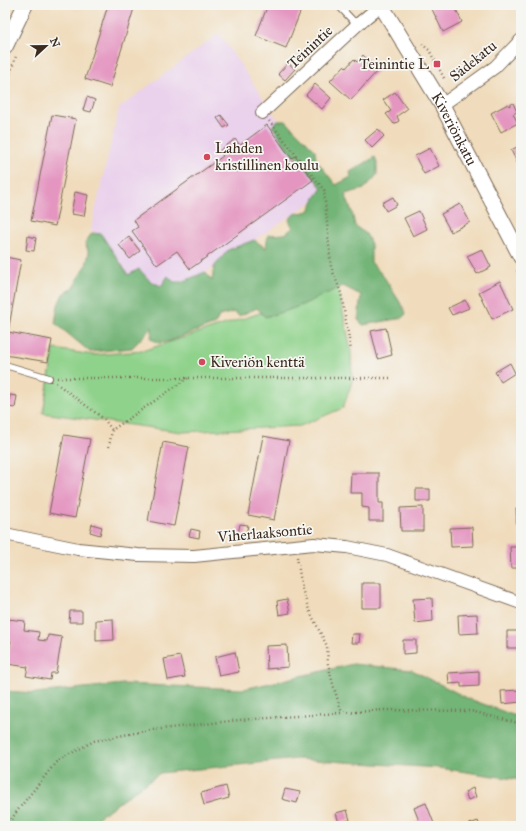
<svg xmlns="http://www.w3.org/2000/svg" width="526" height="831" font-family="'IM FELL Great Primer',serif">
<rect width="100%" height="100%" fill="#f6f6f2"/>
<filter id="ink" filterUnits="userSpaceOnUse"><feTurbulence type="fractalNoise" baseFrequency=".025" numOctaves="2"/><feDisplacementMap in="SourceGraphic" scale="8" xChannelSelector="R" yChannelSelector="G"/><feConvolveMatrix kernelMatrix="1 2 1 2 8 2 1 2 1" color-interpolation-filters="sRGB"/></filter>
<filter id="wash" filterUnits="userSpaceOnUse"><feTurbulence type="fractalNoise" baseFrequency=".012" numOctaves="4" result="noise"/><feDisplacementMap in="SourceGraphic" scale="16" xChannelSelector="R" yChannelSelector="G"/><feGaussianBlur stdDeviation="0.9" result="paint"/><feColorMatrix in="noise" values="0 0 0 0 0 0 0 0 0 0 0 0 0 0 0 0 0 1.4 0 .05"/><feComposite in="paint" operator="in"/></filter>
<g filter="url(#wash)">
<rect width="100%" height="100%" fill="#f0dcbc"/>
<path fill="#ead1ec" d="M219,33L282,126L331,189L151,309L91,229L119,108Z"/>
<path fill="#8fd28b" stroke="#657e54" d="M338,288L351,350L352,382L343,408L300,426L182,432L43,413L54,349L93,355L142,351Z"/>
<path fill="#73b477" stroke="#576f4a" d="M278,121H286L315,150L316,160L336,185L351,177L350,172L375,157L377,162V175L364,189L345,194L352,212L355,226L366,234L371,244V262L384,277L403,307L406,314L402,318L363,325L358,320L361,295L343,286L302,305L286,311L265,317L257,308L239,316L234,312L219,316L215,324L170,341L159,343L151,339L152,327L132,348L90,352L55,323L58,305L63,294L75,287L77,279L86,266L89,253L85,243L92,233L101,234C110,248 120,261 128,275L139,269L150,281L161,286L168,276L174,282H182L205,272L212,281L214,267L228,250L254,240L266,248L268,235L285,234L293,228L289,220L294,214L309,211L315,198L322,188L304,166L289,151L272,126Z
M353,664L412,670L467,698L521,718V780L439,768L297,759L160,773L86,826H5V691L35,693L123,684L244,689Z"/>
<g id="blocks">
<path fill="#e496c1" d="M108,5H135L110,87L85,79Z
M265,5H303L286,48L256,36L267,7Z
M430,5H454L462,22L443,32Z
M363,55L378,70L351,100L330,81L344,66L346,68L354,59L357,62Z
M288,63L295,69L285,80L278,74Z
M315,84L331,98L322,109L306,95Z
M395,92L407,109L397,116L399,121L394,124L386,114L391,111L383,100Z
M87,97L95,100L91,112L83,110Z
M513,103L517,112L513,114L518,123L501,132L491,113L508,104L509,106Z
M52,115L76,119L55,226L31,221Z
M221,115L229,125L224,128L217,118Z
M267,125L292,159L295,156L313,180L190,269L177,251L157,265L132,231L138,227L134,220L223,156L219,151L235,139L240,145Z
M378,129L384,136L372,148L365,140Z
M521,145V168L520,169L511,150Z
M430,148L439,166L424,174L415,156Z
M75,192L88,195L84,216L71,214Z
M393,197L397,205L386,211L382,203Z
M460,204L470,222L451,232L441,214Z
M419,211L427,229L413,236L404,218Z
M28,236L36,238L34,251L26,250Z
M129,237L140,251L130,259L119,245Z
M482,249L491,267L477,274L467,256Z
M5,257L21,260L8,332L52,340L48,362L5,355Z
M500,281L513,309L492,319L479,292Z
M465,300L469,308L452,315L448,308Z
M386,328L392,355L378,359L371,331Z
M510,363L515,373L501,382L495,372Z
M10,395L17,396L15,408L8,407Z
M64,435L90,439L75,518L49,513Z
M263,436L289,441L274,520L248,515Z
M163,442L189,447L174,526L148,521Z
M351,473H379V503H383V521H369V508L362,507V493H350Z
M416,489H430V501H416Z
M423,507V531H401L400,508Z
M516,508H521V527H517Z
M92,524L102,527L100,535L90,532Z
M240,524L248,525L246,535L238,534Z
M472,527L473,546L451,547L450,528Z
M191,529L200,531L199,538L189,536Z
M510,547H521V568H511Z
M362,583H381V608H362Z
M432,598L433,621L415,623L413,599Z
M287,599L290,613L279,615L277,601Z
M70,611H82V622H69Z
M477,614L478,633L459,634L458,615Z
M8,619L25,621L24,630L39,632L38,640L47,641L48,635L62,637L56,673H51L50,680L26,676L28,667L7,664L11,641L5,640Z
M113,619L114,640L96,641V620Z
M507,631H521V648H507Z
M352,634H360L359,643H351Z
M403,640H416V653L403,654Z
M287,645L288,667L267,669L266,646Z
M235,652L239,672L219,676L215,657Z
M180,656L185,677L168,680L164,659Z
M479,671V686L461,687V683L449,684L448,673Z
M521,690V702L502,704L501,691Z
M226,786L229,798L204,805L201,793Z
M473,788L476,797L468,800L465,792Z
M285,789L300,792L297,803L282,799Z
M426,803L435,826H411V824L419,821L414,808Z
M347,810L350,820L339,823L336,813Z
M478,821L480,826H464Z"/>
</g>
</g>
<g filter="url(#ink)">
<use href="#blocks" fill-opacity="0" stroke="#7a6855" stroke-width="1"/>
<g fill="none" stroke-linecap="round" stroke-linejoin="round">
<defs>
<path id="service" d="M338,5L357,25
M5,365L49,378"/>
<path id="minor" d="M442,105L495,67L521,40
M262,113L357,25L381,5
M5,534L78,549L138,555L194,556L314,544L347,547L387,555L521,603"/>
<g id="tertiary">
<path id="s1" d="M381,5L442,105L521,257"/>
<path d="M5,47L25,5"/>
</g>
</defs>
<use href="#service" stroke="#7a6855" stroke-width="8"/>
<use href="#minor" stroke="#7a6855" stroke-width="14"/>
<use href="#tertiary" stroke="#7a6855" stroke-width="17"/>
<path stroke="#7a6855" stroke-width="2.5" stroke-dasharray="1 3" stroke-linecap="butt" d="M422,44L429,50L445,80
M5,88L16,56
M269,121L324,190L331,267L341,293L351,350
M517,270L521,277
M57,378H391
M56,383L104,419L112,430
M109,447L112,430L188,378
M297,557L302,589L309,610L327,646L328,664L334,688L342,713
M7,826L17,811L57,761L94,741L144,731L239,720L384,710L471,711L521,724"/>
<use href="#service" stroke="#fff" stroke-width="6"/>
<use href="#minor" stroke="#fff" stroke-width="12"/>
<use href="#tertiary" stroke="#fff" stroke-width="15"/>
</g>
</g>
<g fill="#d1495b" stroke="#f6f6f2" stroke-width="1.5">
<rect x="433" y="60" width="8" height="8" rx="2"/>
<circle cx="207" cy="157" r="4"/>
<circle cx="202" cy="362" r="4"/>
</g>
<g text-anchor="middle" stroke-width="3.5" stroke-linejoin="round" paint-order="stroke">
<g font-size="15" fill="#3b2a1e" stroke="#f6f6f2">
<text transform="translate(310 47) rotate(-43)" y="5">Teinintie</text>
<text transform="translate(473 61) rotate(-39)" y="5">Sädekatu</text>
<text dy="5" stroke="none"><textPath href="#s1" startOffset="144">Kiveriönkatu</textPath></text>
<text transform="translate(265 533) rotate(-5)" y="5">Viherlaaksontie</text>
</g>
<g font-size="15" fill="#3b2a1e" stroke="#f6f6f2" text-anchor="start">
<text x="429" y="69" text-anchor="end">Teinintie L</text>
<text x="215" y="153">Lahden<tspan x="215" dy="17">kristillinen koulu</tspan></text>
<text x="210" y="367">Kiveriön kenttä</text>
</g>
</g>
<rect width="526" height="831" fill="none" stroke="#f6f6f2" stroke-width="20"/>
<g transform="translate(46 46) rotate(68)" stroke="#f6f6f2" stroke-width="3" paint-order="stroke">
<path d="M0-3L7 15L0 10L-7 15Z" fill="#3b2a1e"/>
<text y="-6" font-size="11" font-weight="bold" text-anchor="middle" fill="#3b2a1e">N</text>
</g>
</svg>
